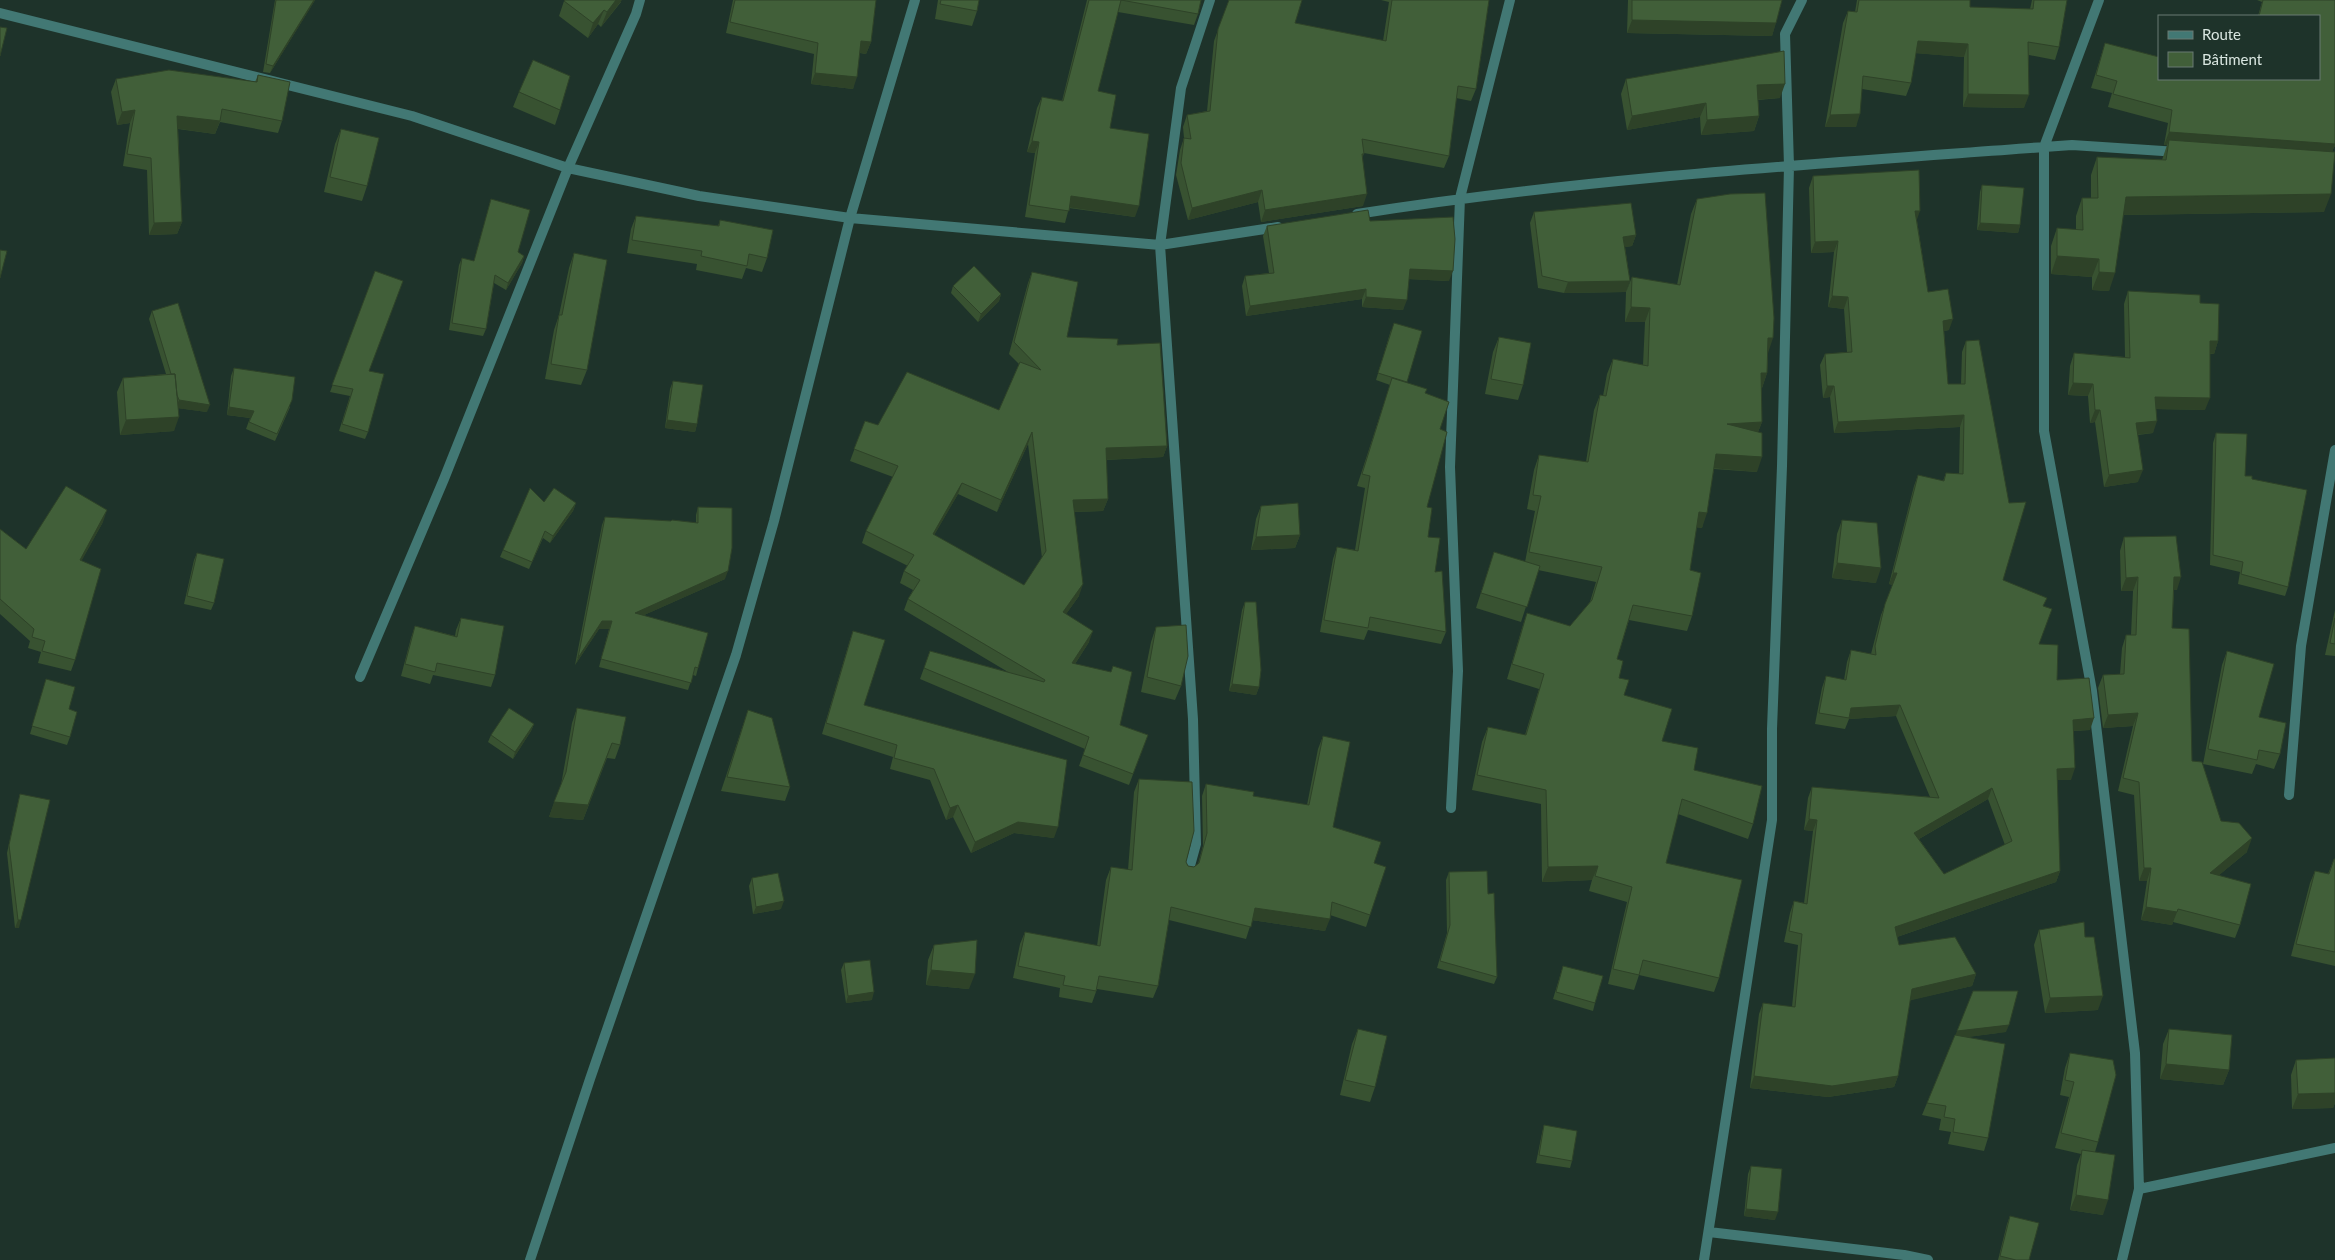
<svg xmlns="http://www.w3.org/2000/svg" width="2335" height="1260" font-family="Lato,sans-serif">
<rect width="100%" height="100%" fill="#1e332a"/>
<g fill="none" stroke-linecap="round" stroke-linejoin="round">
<path stroke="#427874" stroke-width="10" d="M2099,0L2044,147V431L2092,691L2135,1053L2139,1189L2122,1260
M0,13L412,116L568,168L699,196L850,218L1160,245L1278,227
M1357,214C1584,178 1815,164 2044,147L2072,145L2178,152
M360,677L444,479L568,168L636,14L640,0
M2289,795L2301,646L2335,450
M1451,808L1458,671L1450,467L1460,198L1510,0
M1188,873L1196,844L1193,719L1160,245L1181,88L1210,0
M2139,1189L2335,1148
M1709,1232L1904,1255L1928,1260
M530,1260L590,1079L736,655L774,521L850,218L915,0
M1704,1260L1772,820V729L1782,466L1789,166L1785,34L1802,0"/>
</g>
<path fill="#385231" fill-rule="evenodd" d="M275,0H315L270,73L263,72Z
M733,0H876L871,42L866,54L860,53L853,89L811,84L814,54L726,33Z
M938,0H979L977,11L972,26L935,19Z
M1087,0H1201L1198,14L1194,25L1118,12L1098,91L1110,128L1135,217L1069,208L1065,223L1025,217L1035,153L1027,152L1037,108L1042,97L1062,101Z
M1229,0L1295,23L1383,41L1389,2L1381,0H1489L1476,89L1471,101L1456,98L1449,156L1444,168L1364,153L1362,159L1363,206L1261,222L1258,202L1188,220L1176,175L1180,150L1184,138L1183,127L1187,115L1207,111L1214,41Z
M1628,0H1782L1772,36L1627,33Z
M1857,0H1970V7L2030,9L2032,0H2067L2059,47L2055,60L2029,55L2024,108L1963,107L1964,57L1916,53L1911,83L1906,96L1862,89L1856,127H1825L1843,23L1848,11L1855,12Z
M2257,0H2335V147H2334L2332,152L2324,212L2123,215L2109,291L2092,290V277L2051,274V246L2057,228L2076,230V216L2082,198H2091V175L2097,157L2162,160L2167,145H2164L2168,123L2108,107L2112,93L2091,88L2101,56L2105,43L2159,57L2319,79V16H2258L2262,2Z
M564,1L621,2L601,27L598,24L588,38L559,16Z
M258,75L282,121L278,133L220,122L215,134L178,129L182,222L177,234L149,235L147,170L123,166L130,123L117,125L111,92L116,79L255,82Z
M1626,79L1780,98L1758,100L1759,116L1754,131L1701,135L1700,117L1627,130L1621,94Z
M519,92L560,110L555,125L513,107Z
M341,129L367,186L362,201L324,192L335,144Z
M1813,176L1917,221L1928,292L1949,330L1944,331L1948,384H1961L1962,352L1966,341L2003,580L2044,606L2039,644L2057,680L2090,730L2073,731L2071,780H2057L2060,871L2056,882L1897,937L1899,945L1976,974L1972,986L1910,1000L1898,1076L1894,1087L1828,1097L1750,1088L1759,1014L1763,1003L1792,1007L1798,945L1784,942L1790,913L1794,901L1804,903L1813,831L1804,830L1808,798L1812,787L1930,797L1896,716L1849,719L1845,729L1815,724L1822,688L1826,676L1844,680L1847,662L1851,650L1871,654L1881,615L1893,585L1889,584L1914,486L1918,475L1943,481L1946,473L1959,474L1960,427L1834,433L1830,397L1823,398L1820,365L1825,354L1847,352L1844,309L1828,307L1834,252L1811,253L1809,188ZM1988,799L2005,845L1944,874L1919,839Z
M1982,185L2020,225L2018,233L1977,230L1980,192Z
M491,199L518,252L524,256L522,263L506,290L494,283L486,329L483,336L449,330L459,265L462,258L474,261Z
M1697,199L1768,353L1767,373L1762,388H1761L1762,422L1758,432L1757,472L1714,469L1702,528L1696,527L1690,570L1692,616L1687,631L1629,620L1617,659L1619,678L1624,695L1662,741L1753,824L1748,839L1678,814L1666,863L1719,978L1714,992L1639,975L1634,990L1608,984L1627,902L1589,891L1592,880L1542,882L1541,804L1472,790L1482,742L1488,727L1525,735L1539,689L1507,679L1522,628L1527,613L1570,626L1590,602L1596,582L1538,570L1521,622L1476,608L1494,552L1525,562L1535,511L1527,509L1534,470L1539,455L1586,462L1594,410L1600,395L1603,396L1607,374L1613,359L1643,365L1645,322H1625L1626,292L1632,277L1677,285L1691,214Z
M1534,212L1636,235L1632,246L1625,247L1630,281L1626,292L1564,293L1538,288L1530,223Z
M636,216L718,226L720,220L767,258L762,272L746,268L742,279L696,270L697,264L627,253L631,229Z
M1267,226L1449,281L1409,279L1403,310L1362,307V299L1246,316L1242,286L1245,276L1269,273L1263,236Z
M574,253L587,370L581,385L545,379L554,330L559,315L569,268Z
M375,271L369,371L368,432L365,439L339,431L350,396L330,392Z
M1032,272L1067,337L1117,345L1167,446L1163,457L1106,460L1108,499L1103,511L1074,512L1079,596L1066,614L1089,642L1075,664L1120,725L1148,735L1129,785L1079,766L1085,749L920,679L930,651L1008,672L904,610L908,599L913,590L900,583L904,571L908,566L862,543L866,531L893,477L850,461L865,421L878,425L999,410L1019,364L1009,354L1028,283ZM1028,444L1042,558L1024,585L934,535L958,494L997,512Z
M953,286L1001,294L999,301L978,322L951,293Z
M2128,291L2200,303L2218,341L2214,354H2210L2205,410L2156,409L2153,433L2138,435V482L2104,487L2095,422L2090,423L2088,396L2068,395L2070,366L2074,353L2125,357L2124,304Z
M152,311L207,412L178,408L174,431L120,435L117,392L123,378L166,374L149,319Z
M1391,330L1406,383L1425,393L1440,429L1427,507L1428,537L1435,572L1446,632L1441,644L1368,630L1364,640L1320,632L1333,559L1337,547L1355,550L1365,488L1357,486L1390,385L1376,380Z
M1499,337L1523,385L1518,400L1485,394L1493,352Z
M234,368L290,407L275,441L246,429L250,418L227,415L231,376Z
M673,381L697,424L695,432L665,428L670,389Z
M2216,433L2245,476L2252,479L2288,587L2285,596L2238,584L2240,572L2210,565L2213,443Z
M544,502L576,503L573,511L550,543L543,538L529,569L500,557L503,550Z
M1261,506L1300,535L1295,548L1251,550L1256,519Z
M698,507L725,579L644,615L698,668L696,676L693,675L688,690L599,667L609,629H599L575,665L602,525L605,517L696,523V515Z
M1842,520L1876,583L1832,578L1837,534Z
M103,522L81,561L75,660L71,671L38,663L41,652L28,648L30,641L0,614V529L26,549Z
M2124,537L2177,590H2174L2172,628L2192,761L2221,821L2247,852L2219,875L2240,925L2235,938L2173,922L2172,925L2141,920L2147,881H2139L2134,795L2118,791L2133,726L2103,728L2098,688L2103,675L2120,674L2122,648L2126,635H2131L2133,591H2121L2120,551Z
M197,553L214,603L211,610L184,604L194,560Z
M1245,602L1259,687L1256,695L1229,691L1242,610Z
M2335,610V656L2325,655Z
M461,618L495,675L491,687L433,675L430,684L401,676L411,638L415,626L455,636L456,630Z
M1156,627L1181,686L1175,700L1141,692L1151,642Z
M853,631L864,705L1054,838L1014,833L971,853L953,817L946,820L930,780L890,769L893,757L822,734L849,643Z
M2227,651L2259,717L2280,754L2274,769L2256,764L2252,774L2203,764L2222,665Z
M46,679L69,709L70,737L67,745L30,734Z
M577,708L620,745L615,759L607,758L583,820L549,817L561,785L572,723Z
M748,710L790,787L785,801L721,791Z
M534,724L531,731L513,759L488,742L491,735Z
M1323,736L1333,827L1374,863L1370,915L1366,927L1330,915L1325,931L1252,920L1246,939L1169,920L1158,986L1153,998L1097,989L1092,1003L1059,997L1060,988L1013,978L1020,944L1025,932L1097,946L1106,880L1111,867L1128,870L1134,792L1139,779L1188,866L1194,867L1198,864L1203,846L1202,796L1206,784L1253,796L1307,805L1318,749Z
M20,794L19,928H15L7,853L18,802Z
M2334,859H2335V966L2291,956L2310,883L2315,871L2328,874Z
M1449,872L1488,894L1497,977L1494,984L1437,968L1447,933L1446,880Z
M752,878L781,909L753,914L749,886Z
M2039,930L2085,937L2098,1010L2045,1013L2034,945Z
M934,945L969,989L926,985L928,960Z
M844,963L872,1000L846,1003L841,970Z
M1563,966L1595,1003L1593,1011L1553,999Z
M1358,1029L1375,1087L1370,1102L1340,1095L1352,1044Z
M2169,1029L2229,1070L2223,1085L2160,1079L2163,1044Z
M2006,1032L1966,1037L1988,1138L1984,1151L1948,1144L1951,1132L1939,1130L1941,1119L1922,1115L1955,1035Z
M2070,1053L2098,1142L2095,1152L2103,1215L2070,1210L2077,1165L2081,1154L2055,1148L2069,1097L2060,1095L2065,1068Z
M2335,1058V1103L2333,1108L2292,1109L2291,1075L2296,1060Z
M1544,1125L1572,1161L1570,1168L1536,1163L1542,1133Z
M1751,1166L1775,1220L1744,1216L1748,1174Z
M2010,1216L2029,1260H1998L2007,1224Z"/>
<path fill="#2e4228" d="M314,0H315L314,2L270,73L273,66Z
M616,0H622L601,27L607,12Z
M604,10L598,24L588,38L593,23Z
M1632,20L1776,23L1772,36L1627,33Z
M861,41L871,42L866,54L857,52Z
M1918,41L1968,44L1964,57L1913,53Z
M815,73L857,77L853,89L811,84Z
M1785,84L1780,98L1752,100L1757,85Z
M1968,94L2029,95L2024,108L1963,107Z
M1706,103L1700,117L1627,130L1632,116Z
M135,110L130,123L117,125L122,112Z
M1860,114L1856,127H1825L1830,115Z
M177,116L220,121L215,134L173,128Z
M1759,116L1754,131L1701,135L1707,120Z
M2169,132L2335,137V147H2334L2330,157L2169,140L2167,145H2164Z
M1032,141L1039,142L1035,153L1027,152Z
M1262,190L1258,202L1188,220L1192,208Z
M1367,194L1363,206L1261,222L1265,210Z
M2331,194L2324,212L2119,215L2126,197Z
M1071,196L1139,206L1135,217L1067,207Z
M1915,211H1920L1916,222Z
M182,222L177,234L149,235L154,223Z
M1980,223L2020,225L2018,233L1977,230Z
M1636,235L1632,246L1619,248L1623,237Z
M1838,241L1834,252L1811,253L1815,242Z
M524,256L522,263L506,290L508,283Z
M2057,256L2099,259L2092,277L2051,274Z
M1410,269L1453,271L1449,281L1406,279Z
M2099,272L2115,273L2109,291L2092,290Z
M1630,281L1626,292L1564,293L1568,282Z
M1366,289L1362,299L1246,316L1250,306Z
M1001,294L999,301L978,322L981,314Z
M1832,296L1848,297L1844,309L1828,307Z
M1366,297L1407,300L1403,310L1362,307Z
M1631,307L1650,308L1645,322H1625Z
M1953,319L1949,330L1939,332L1943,321Z
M1768,338H1773L1768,353Z
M2210,341H2218L2214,354L2205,353Z
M1761,373H1767L1762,388H1756Z
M2073,383L2093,384L2088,396L2068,395Z
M1827,386H1834L1830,397L1823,398Z
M2155,397L2210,398L2205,410L2151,409Z
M179,400L210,405L207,412L176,408Z
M229,407L254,411L251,418L227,415Z
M2095,410H2100L2095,422L2090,423Z
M1964,415L1960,427L1834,433L1838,422Z
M179,417L174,431L120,435L126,420Z
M667,420L697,424L695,432L665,428Z
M2157,421L2153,433L2132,435L2136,423Z
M1762,422L1756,437L1727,424Z
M1032,432L1028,444L997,512L1001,500Z
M1167,446L1163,457L1102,460L1106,448Z
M1716,454L1762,457L1757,472L1711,468Z
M2143,470L2138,482L2104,487L2109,475Z
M962,483L958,494L928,546L933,534Z
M1108,499L1103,511L1069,512L1073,500Z
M576,503L573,511L550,543L553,536Z
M107,510L103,522L76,571L80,560Z
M1699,512L1707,513L1702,528L1693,527Z
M1300,535L1295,548L1251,550L1256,537Z
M1837,563L1881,568L1876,583L1832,578Z
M728,571L725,579L633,620L635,613Z
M1893,573H1897L1893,585L1889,584Z
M2138,577L2133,591H2121L2126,578Z
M2174,577H2181L2177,590H2170Z
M1083,584L1079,596L1059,624L1063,612Z
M602,621H612L609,629H599L575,665L578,658Z
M1093,631L1089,642L1068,675L1072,663Z
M1232,684L1259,687L1256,695L1229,691Z
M1900,705L1896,716L1849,719L1851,708Z
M2138,713L2133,726L2103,728L2108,715Z
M2094,718L2090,730L2069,731L2073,720Z
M534,724L531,731L513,759L515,752Z
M612,743L583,820L549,817L554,802Z
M2075,768L2071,780H2053L2057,769Z
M1992,788L1988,799L1910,844L1914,833Z
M958,805L953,817L946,820L950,808Z
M1809,819L1817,820L1813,831L1804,830Z
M1018,822L1058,827L1054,838L1014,833L971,853L975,842Z
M2252,838L2247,852L2206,886L2210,873Z
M1598,866L1592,880L1542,882L1548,867Z
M2144,868H2151L2147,881H2139Z
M2060,871L2056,882L1891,939L1895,927Z
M784,901L781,909L753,914L756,907Z
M2146,907L2177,912L2172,925L2141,920Z
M1255,908L1330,919L1325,931L1251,920Z
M18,920H21L19,928H15Z
M931,970L975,974L969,989L926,985Z
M1976,974L1972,986L1908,1001L1912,989Z
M874,992L872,1000L846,1003L848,996Z
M2103,996L2098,1010L2045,1013L2050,998Z
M2009,1025L2006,1032L1954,1039L1957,1031Z
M2166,1064L2229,1070L2223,1085L2160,1079Z
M1754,1076H1898L1894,1087L1828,1097L1750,1088Z
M2335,1093V1103L2333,1108L2292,1109L2298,1094Z
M2076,1195L2108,1200L2103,1215L2070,1210Z
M1746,1209L1778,1212L1775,1220L1744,1216Z"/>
<path fill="#415f39" stroke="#2e4228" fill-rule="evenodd" d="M276,0H314L273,66L266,64Z
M565,0H616L607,12L604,10L593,23L564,1Z
M735,0H876L871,42L861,41L857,77L815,73L818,43L730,22Z
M941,0H979L977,11L940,4Z
M1089,0H1201L1198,14L1121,0L1098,91L1116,95L1110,128L1149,134L1139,206L1071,196L1069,211L1029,205L1039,142L1032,141L1042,97L1063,101Z
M1229,0H1302L1295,23L1386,41L1392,0H1489L1476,89L1458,86L1449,156L1362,139L1364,154H1362L1367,194L1265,210L1262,190L1192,208L1181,163L1184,138L1191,139L1187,115L1210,111L1218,29Z
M1632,0H1782L1776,23L1632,20Z
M1859,0H1970V7L2033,9L2034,0H2067L2059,47L2028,42L2029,95L1968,94V44L1918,41L1911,83L1863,76L1860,114L1830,115L1848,11L1857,12Z
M2263,0H2335V144L2169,132L2172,110L2113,94L2117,81L2096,75L2105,43L2159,57V79H2319V16H2259Z
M0,27L7,28L0,56Z
M1784,51L1785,84L1757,85L1759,116L1707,120L1706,103L1632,116L1626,79Z
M533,60L570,76L560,110L519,92Z
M169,70L257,82L258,75L290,82L282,121L222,109L220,121L177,116L182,222L154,223L151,158L127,154L135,110L122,112L116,79Z
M341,129L379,138L367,186L330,177Z
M2169,140L2335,152L2331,194L2126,197L2115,273L2099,272V259L2057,256V228L2083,230L2082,198H2098L2097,157L2166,160Z
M1919,170L1920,211H1915L1928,292L1948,289L1953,319L1943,321L1948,384H1965L1966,341L1979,340L2009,503L2026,502L2003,580L2047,598L2043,606L2052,609L2039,644L2058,645L2057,680L2089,678L2094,718L2073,720L2075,768L2057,769L2060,871L1895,927L1899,945L1955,937L1976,974L1912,989L1898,1076L1832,1086L1754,1076L1763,1003L1795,1007L1802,934L1789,931L1794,901L1807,904L1817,820L1809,819L1812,787L1939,798L1900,705L1851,708L1849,718L1819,713L1826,676L1846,680L1851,650L1876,655L1875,646L1885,604L1897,573H1893L1918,475L1944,481L1946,473L1963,474L1964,415L1838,422L1834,386H1827L1825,354L1852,352L1848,297L1832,296L1838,241L1815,242L1813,176ZM1992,788L2012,841L1944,874L1914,833Z
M1982,185L2024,188L2020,225L1980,223Z
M1765,193L1774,318L1773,338H1768L1767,373H1761L1762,422L1727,424L1762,433V457L1716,454L1707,513L1699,512L1690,570L1701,573L1692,616L1633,605L1617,659L1623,661L1619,678L1629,680L1624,695L1672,709L1662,741L1698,748L1694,770L1762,786L1753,824L1682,799L1666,863L1742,880L1719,978L1643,960L1639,975L1613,969L1632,887L1595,876L1598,866L1548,867L1546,790L1477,775L1488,727L1526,735L1544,674L1512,664L1527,613L1570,626L1592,600L1602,567L1529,552L1541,496L1533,495L1539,455L1588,462L1600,395L1606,396L1613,359L1648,366L1650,308L1631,307L1632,277L1680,285L1697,199L1730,194Z
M491,199L530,210L518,252L524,256L508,283L495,275L486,329L452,323L462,258L474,261Z
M1631,203L1636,235L1623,237L1630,281L1568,282L1542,276L1534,212Z
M1368,210L1370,221L1453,217L1455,239L1453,271L1410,269L1407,300L1366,297V289L1250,306L1245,276L1274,273L1267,226Z
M636,216L719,226L720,220L773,230L767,258L749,254L747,266L701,256L702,251L632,240Z
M0,250L7,251L0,278Z
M574,253L607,260L587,370L551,364L559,315H562Z
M974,266L1001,294L981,314L953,286Z
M375,271L403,281L369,371L384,374L368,432L342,424L353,389L332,385Z
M1032,272L1078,282L1067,337L1118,339L1117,345L1160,343L1167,446L1106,448L1108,499L1073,500L1083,584L1063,612L1093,631L1072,663L1111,672L1113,666L1132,672L1120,725L1148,735L1133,774L1083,755L1089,737L924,668L930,651L1044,682L1045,680L908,599L920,580L904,571L914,555L866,531L898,466L854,449L865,421L878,425L907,372L999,410L1020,362L1041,370L1014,342ZM1032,432L1046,551L1024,585L933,534L962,483L1001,500Z
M2128,291L2200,295V303L2219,304L2218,341H2210V398L2155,397L2157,421L2136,423L2143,470L2109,475L2100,410H2095L2093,384L2073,383L2074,353L2130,358Z
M178,303L210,405L179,400L177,395L175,374H171L152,311Z
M1394,323L1422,331L1407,382L1378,373Z
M1499,337L1531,343L1523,385L1491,379Z
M234,368L295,377L292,400L277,434L249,422L254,411L229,407Z
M175,374L179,417L126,420L123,378Z
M1392,378L1427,389L1425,393L1449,402L1440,429L1447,432L1427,507L1432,508L1428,537L1440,538L1435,572L1442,571L1446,632L1370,617L1368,628L1324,620L1337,547L1358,551L1370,476L1362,474Z
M673,381L703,385L697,424L667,420Z
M2216,433L2247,434L2245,476H2252V479L2307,490L2288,587L2241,574L2243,562L2213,555Z
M66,486L107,510L80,560L101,569L75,660L42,651L45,641L32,637L34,629L0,599V529L26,549Z
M530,488L544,502L554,488L576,503L553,536L545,531L532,562L503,550Z
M1298,503L1300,535L1256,537L1261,506Z
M698,507L732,508V548L728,571L635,613L708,633L698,668L695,667L691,683L601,659L612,621H602L578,658L605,517L671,521L672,520L698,523Z
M1842,520L1877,523L1881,568L1837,563Z
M2176,536L2181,577H2174L2172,628L2189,629L2192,761L2202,762L2221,821L2239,823L2252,838L2210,873L2251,884L2240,925L2178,909L2177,912L2146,907L2151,868H2144L2139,782L2123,778L2138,713L2108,715L2103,675L2124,674L2126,635H2136L2138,577L2126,578L2124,537Z
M1494,552L1540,566L1527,607L1481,593Z
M197,553L224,559L214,603L187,596Z
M1245,602H1256L1261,670L1259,687L1232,684Z
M461,618L504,626L495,675L437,663L435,672L405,664L415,626L457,637Z
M2335,618V644L2330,643Z
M1186,625L1188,656L1181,686L1147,677L1156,627Z
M853,631L885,640L864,705L1067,760L1058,827L1018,822L975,842L958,805L950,808L934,769L894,758L897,745L826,723Z
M2227,651L2274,664L2259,717L2286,723L2280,754L2259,750L2257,760L2208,749Z
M46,679L75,687L69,709L77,712L70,737L32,726Z
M509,708L534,724L515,752L491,735Z
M577,708L626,717L620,745L612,743L588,805L554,802L566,772Z
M748,710L772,718L790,787L727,777Z
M1323,736L1350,742L1333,827L1381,842L1374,863L1386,867L1370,915L1332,902L1330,919L1255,908L1251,927L1171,907L1158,986L1099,976L1096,991L1063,985L1065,976L1018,966L1025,932L1100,946L1111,867L1132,870L1139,779L1192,782L1194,831L1186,862L1188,866L1194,867L1199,863L1207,833L1206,784L1254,792L1253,796L1309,805Z
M20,794L50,800L21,920H18L9,845Z
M2334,859H2335V952L2296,944L2315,871L2329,874Z
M1487,871L1488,894L1494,893L1497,977L1440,961L1450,925L1449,872Z
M778,873L784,901L756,907L752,878Z
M2084,922L2085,937H2094L2103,996L2050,998L2039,930Z
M977,940L975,974L931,970L934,945Z
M870,960L874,992L848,996L844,963Z
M1563,966L1603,976L1595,1003L1556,992Z
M1973,991H2018L2009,1025L1957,1031Z
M1358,1029L1387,1036L1375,1087L1345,1080Z
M2169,1029L2232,1035L2229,1070L2166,1064Z
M1955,1035L2005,1044L1988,1138L1953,1132L1955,1119L1944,1117L1946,1106L1927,1103Z
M2070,1053L2113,1060L2116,1075L2098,1142L2061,1133L2074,1082L2065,1080Z
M2335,1058V1093L2298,1094L2296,1060Z
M1544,1125L1577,1131L1572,1161L1539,1155Z
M2082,1150L2115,1155L2108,1200L2076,1195Z
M1751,1166L1782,1169L1778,1212L1746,1209Z
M2010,1216L2039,1223L2029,1260H2016L2000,1256Z"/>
<rect x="2158" y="15" width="162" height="65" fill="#1e332a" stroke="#697b73"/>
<rect x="2168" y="31" width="25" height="8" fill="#427874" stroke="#697b73"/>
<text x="2202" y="40" font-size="15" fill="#d9e6e0">Route</text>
<rect x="2168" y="52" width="25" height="15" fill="#415f39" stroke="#697b73"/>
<text x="2202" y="65" font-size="15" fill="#d9e6e0">Bâtiment</text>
</svg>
